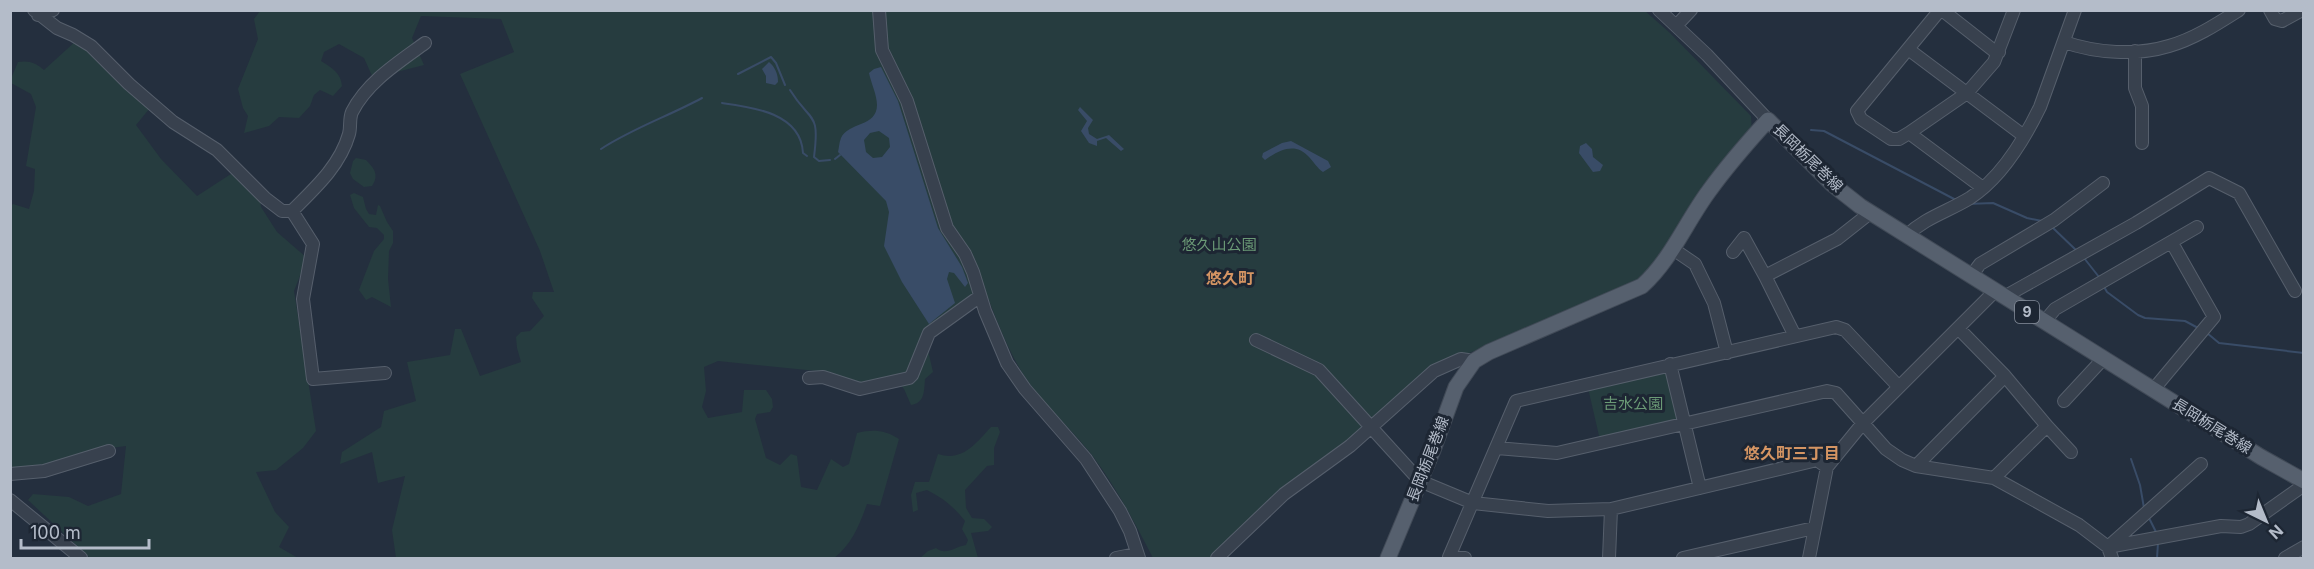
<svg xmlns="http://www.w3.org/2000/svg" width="2314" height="569" font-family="Inter,'Noto Sans JP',sans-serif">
<rect width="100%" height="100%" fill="#242f3e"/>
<path fill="#263c3f" d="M1644,10L1670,33L1751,116L1752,134L1660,260L1636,283L1475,351L1445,360L1212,558H1153C1135,523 1116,487 1092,455C1070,427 1042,404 1023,374C1007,348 996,319 985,290L925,337L933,372L925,379C924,391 925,403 911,405L904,389L896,379L861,385L827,372L718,361L704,367L706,391L702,407L708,418L742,412L744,390H766L772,399L773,407L770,412L757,414L755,419L766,458L780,465L791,454L797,456L801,487L817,490L831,459L843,467L849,464L857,433C873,429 885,430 899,439L880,506L867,504C859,526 852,544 834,558H396L392,530L405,476L378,483L372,452L340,464L342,452L381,427L384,411L416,401L407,362L450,355L455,329H461L480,376L521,362L517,348L516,337L521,332L530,331L544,316L532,298L533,292H554L540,251L460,74L514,52L501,19L421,16L412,38L424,65L373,78L364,58L339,44L324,52L321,61C332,68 341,73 342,86L333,96L320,90L314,95L310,106L299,118L279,117L269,126L244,133L248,116L243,108L238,89L258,39L254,19L260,11Z
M77,40L150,108L136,125L161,159L197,196L234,172L260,199L261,207L277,232L307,258L294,291L316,431L303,448L276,470L256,472L275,512L289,527L279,547L298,558H90L28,500L33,494L69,497L88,506L121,494L126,446L97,450L53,463L11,469V206L13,204L29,209L34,191L35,169L26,166L36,107L31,94L11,83L10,81L18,62C28,60 37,63 44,70Z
M356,158L366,160C375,169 379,175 372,186L364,187L353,179L350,173L353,161Z
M354,193L363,197L366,209L369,214L376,215L378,205L380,206L387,222L393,231V243L389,251L388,279L391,307L372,297L366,300L359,290L374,251L384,239V235L377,228L369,227L354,208L350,195Z
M1666,369L1679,421L1600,440L1588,388Z
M991,427H998L1000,432L994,448V465L987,466L965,490L966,508L972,518L984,519L992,527L988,531L971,533L978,558H920L928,551L936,548C946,556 954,547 966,545L968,540L962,529L965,521C954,507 943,498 927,490L916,493L918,510L913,512L911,495L915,482H929L938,454C963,462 976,443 991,427Z"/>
<path fill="#394c67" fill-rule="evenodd" d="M769,62C775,67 778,74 778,82L775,85L766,83V76L762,69Z
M881,67L898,101L938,228L962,267L968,283L965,287L954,273L949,272L947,279L955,303L929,324L902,282L884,246L889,212L886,201L838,152C839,148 839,143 841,138C848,122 877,127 877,105C877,95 871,83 869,73L874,69ZM879,131L889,138L890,147L882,157L873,158L866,152L864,140L870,133Z
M1080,107L1093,120L1088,128L1089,134L1097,139L1109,135L1124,149L1121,151L1106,138L1097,141V146L1089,143L1081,131L1087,121L1078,110Z
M1291,141L1328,161L1331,167L1323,172C1317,168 1314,162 1309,157C1296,142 1280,149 1265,160L1262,157L1263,153L1282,143Z
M1586,143L1592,149L1593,157L1603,165L1600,171L1593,172L1579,153L1580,146Z"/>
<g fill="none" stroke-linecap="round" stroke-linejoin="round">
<path stroke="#394c67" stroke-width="2" d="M738,74L771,57L776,63L785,85
M790,90C811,124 820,110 814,157L819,161L830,160
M722,103C752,107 801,113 803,153L807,156
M1811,130L1824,131L1956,200
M601,149C633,128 669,116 702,98
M835,159L840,155
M1967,204L1993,203L2027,218L2042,221
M2052,227L2078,252
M2084,258L2099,277
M2103,285L2107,292L2138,315L2145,318L2185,321L2200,329
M2207,333L2219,343L2304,353
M2131,459L2140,485L2144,508
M2149,518L2157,534
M2157,558L2158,543"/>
<defs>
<path id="minor" d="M34,10L57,28L73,35L91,46L129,84L173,122L217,150L265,198L282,211H292C314,189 340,166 349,134C351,127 349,119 352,112C367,82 399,62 425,43
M879,10L882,50L907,101L947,228L965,254L973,272L985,311L1007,363L1025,389L1086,459L1120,511L1130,531L1139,558
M1659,10L1707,55L1768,120
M1940,10L1857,111L1861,119L1891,139H1899L1909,133L1967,93L1994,62L2014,10
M1942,10L1993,50L1999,52
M2270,10L2275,19L2282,21L2302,10
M38,15L53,10
M1676,26L1691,10
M2064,42C2096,53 2136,56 2169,46C2194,39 2217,24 2239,10
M1908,49L2024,136
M2135,51V88L2142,106V143
M1909,133L1983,188
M292,211L313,244L303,299L313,379L385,373
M1906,236C1926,217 1947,212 1970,198C2001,178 2024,140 2040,107L2075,10
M1673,249L1695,264L1714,303L1727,353
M1733,252L1744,238L1765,276
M1971,276L1980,264L2054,220L2103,183
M2004,297L2136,223L2209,178L2239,193L2295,291
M2044,322L2055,309L2197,227
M1959,329L2005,376L2047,426L1994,478
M1795,336L1765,276L1837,239L1870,213
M1256,340L1319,370L1420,481L1473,503L1548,511L1611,509L1817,460L1827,467
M1670,364L1700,488
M809,378L823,377L860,389L909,378L912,375L929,333L979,297
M2153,390L2214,317L2172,243
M2064,401L2103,359
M2047,426L2071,452
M1497,448L1557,453L1827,391L1836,393L1886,449L1902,460L1916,466L1994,478L2079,525L2108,547L2221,526L2241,527L2249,524L2304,485
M1916,466L2005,376
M10,474L44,471L109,451
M10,500L81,558
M1116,558L1136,554
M1217,558L1284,494L1350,446L1434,371L1461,359L1474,361
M1465,558L1449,557L1516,401L1836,327L1845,330L1899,387
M1609,558L1611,509
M1683,558L1814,528
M1809,558L1827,467L1863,423L1995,291
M2112,558L2108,547L2201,464
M2285,558L2304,547"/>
<path id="major" d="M1388,558L1433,450L1456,387L1474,361L1489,352L1642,286C1671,260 1686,222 1709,191C1727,166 1748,142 1768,120L1832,184L1860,206L2261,457L2304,481"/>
</defs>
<use href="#minor" stroke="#565f6c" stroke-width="14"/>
<use href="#major" stroke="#414a57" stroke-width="17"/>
<use href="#minor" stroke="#38414e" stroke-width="12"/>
<use href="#major" stroke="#56606e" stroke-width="15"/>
</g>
<g text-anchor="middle" stroke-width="6" stroke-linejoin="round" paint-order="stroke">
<rect fill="#1d2633" stroke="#878f9c" stroke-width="1.5" x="2015" y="301" width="24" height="22" rx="4.5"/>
<g font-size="14" font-weight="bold" fill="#b4bcc9">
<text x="2027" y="317">9</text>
</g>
<g font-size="15" fill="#b4bcc9" stroke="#1d2633">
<text transform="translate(1808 158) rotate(44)" y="5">長岡栃尾巻線</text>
<text transform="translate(2212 426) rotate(32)" y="5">長岡栃尾巻線</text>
<text transform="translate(1428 459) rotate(-69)" y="5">長岡栃尾巻線</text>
</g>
<g font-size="15" fill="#6b9a76" stroke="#1d2633">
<text x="1219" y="250">悠久山公園</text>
<text x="1633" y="409">吉水公園</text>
</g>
<g font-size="16" font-weight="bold" fill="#d59563" stroke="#1d2633">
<text x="1230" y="284">悠久町</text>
<text x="1792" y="459">悠久町三丁目</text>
</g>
</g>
<rect width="2314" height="569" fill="none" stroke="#b4bcc9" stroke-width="24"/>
<g transform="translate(2266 521) rotate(137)" stroke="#1d2633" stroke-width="4.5" paint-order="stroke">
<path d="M0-4.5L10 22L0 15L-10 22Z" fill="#b4bcc9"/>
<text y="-9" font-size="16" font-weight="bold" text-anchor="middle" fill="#b4bcc9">N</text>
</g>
<path d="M21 539v9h128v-9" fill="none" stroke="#b4bcc9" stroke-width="3"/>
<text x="30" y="539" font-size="18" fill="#b4bcc9" stroke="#1d2633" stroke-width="4.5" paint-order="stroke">100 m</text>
</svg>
